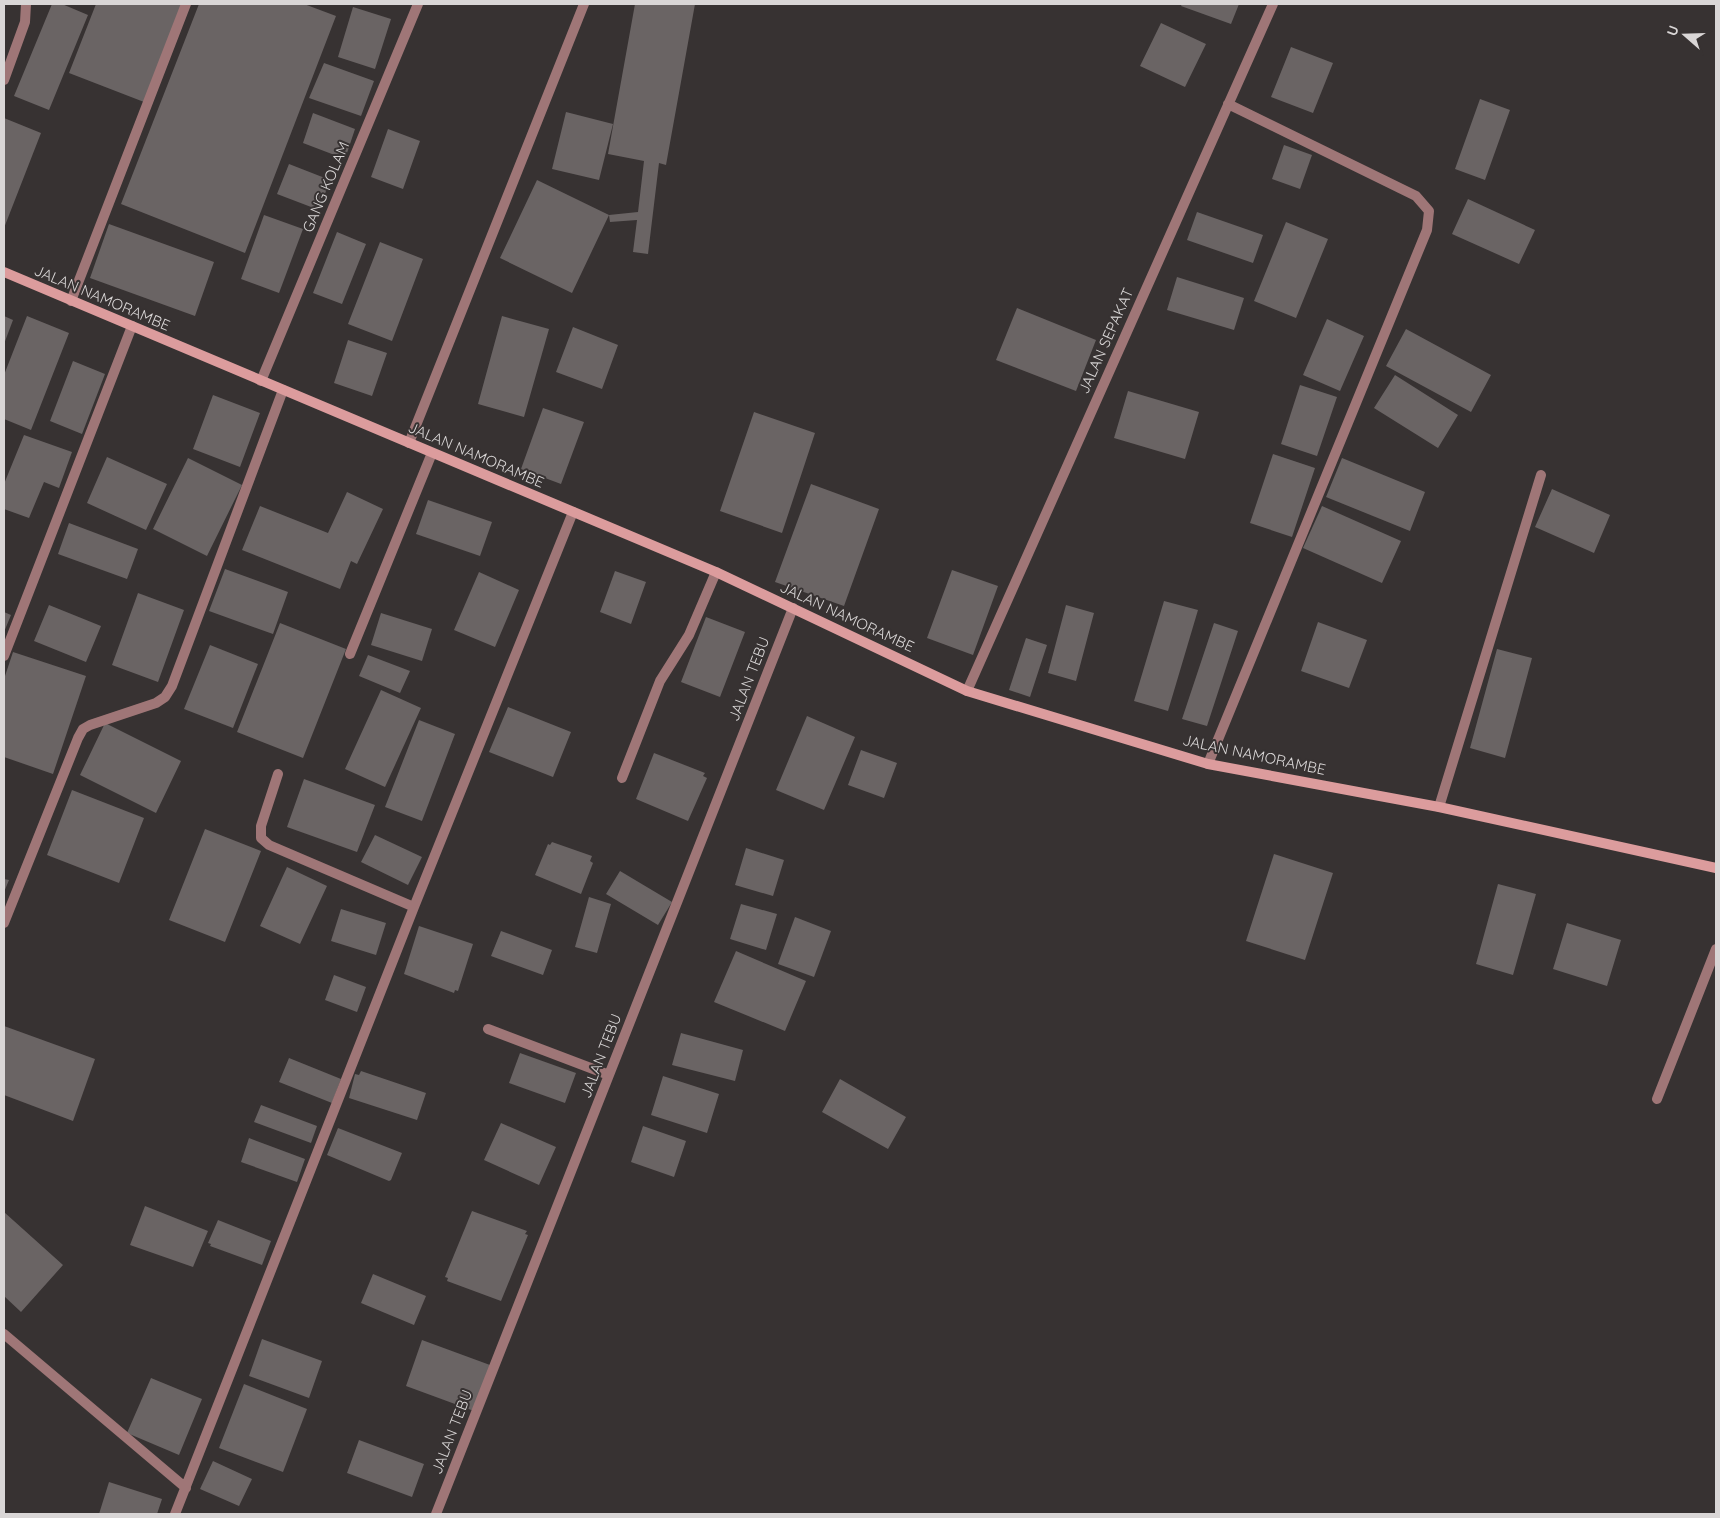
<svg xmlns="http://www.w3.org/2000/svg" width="1720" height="1518" font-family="Quicksand,sans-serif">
<rect width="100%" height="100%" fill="#373232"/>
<path fill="#6a6464" d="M52,4H62L88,15L49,110L14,96Z
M96,4H183L144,102L69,73Z
M199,4H304L336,16L245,253L121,204Z
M635,4H695L666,165L659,163L648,254L633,252L637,220L610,222L609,215L638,212L644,161L608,154Z
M1182,4H1239L1231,24L1181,6Z
M353,7L391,19L375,69L338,57Z
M1161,23L1206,44L1185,87L1140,66Z
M1291,47L1333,63L1313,113L1271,97Z
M324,63L374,81L361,116L309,98Z
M1480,99L1510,110L1485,180L1455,169Z
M566,112L613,124L599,180L552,169Z
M313,113L355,129L345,159L303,143Z
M4,118L41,133L4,228Z
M388,129L420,141L403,189L371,177Z
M1284,145L1312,155L1300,189L1272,179Z
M289,164L330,180L319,210L277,194Z
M537,180L609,215L572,293L500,258Z
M1468,199L1535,230L1519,264L1452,234Z
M1197,212L1263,235L1253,263L1187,240Z
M264,215L303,229L279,293L241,279Z
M1286,222L1328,239L1296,318L1254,301Z
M109,224L214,262L195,316L90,278Z
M337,232L366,244L342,304L313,293Z
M380,242L423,259L392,341L348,324Z
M1177,277L1244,298L1234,330L1167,310Z
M1017,308L1096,340L1076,391L996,360Z
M4,316L13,320L4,344Z
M27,316L69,333L31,430L4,419V375Z
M502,316L549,329L524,417L478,404Z
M1327,319L1364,336L1340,391L1303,375Z
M573,327L618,345L602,389L556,372Z
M1406,329L1491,375L1471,412L1386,366Z
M348,340L387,353L372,396L334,383Z
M73,361L105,374L82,434L50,421Z
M1395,375L1458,415L1438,448L1374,408Z
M1300,385L1337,397L1317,456L1281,444Z
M1128,391L1199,412L1185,459L1114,438Z
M213,395L260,413L240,467L193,449Z
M543,408L584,422L561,484L521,469Z
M754,412L815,433L782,533L720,511Z
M24,435L72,452L59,488L44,482L29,518L4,509V484Z
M1273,454L1315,468L1292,537L1250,523Z
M107,457L167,484L146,530L87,503Z
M188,458L242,485L207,556L153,529Z
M1342,458L1425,492L1410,531L1326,497Z
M811,484L879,509L844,606L775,582Z
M1552,489L1610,515L1594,553L1535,527Z
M347,492L383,509L357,564L351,561L340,589L242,550L260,506L328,533Z
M428,500L492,522L480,556L416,534Z
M1322,506L1401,541L1382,583L1303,548Z
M69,523L138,549L127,579L58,554Z
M225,569L288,592L273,634L209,611Z
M952,570L998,586L973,655L927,638Z
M615,571L646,582L631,624L600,612Z
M479,572L519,590L495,647L454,630Z
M138,593L184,610L158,682L112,665Z
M1164,601L1198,610L1168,711L1134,701Z
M49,605L101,626L86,662L34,641Z
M1066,605L1094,613L1076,681L1048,673Z
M4,612L11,615L4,632Z
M381,613L432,629L422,661L371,645Z
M706,617L745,632L720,697L681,682Z
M1318,622L1367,640L1349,688L1301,671Z
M280,623L346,649L303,758L237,732Z
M1214,623L1238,631L1207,726L1182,719Z
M1026,638L1047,645L1030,697L1009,690Z
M210,645L258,664L233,728L184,709Z
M1497,649L1532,658L1505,758L1470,748Z
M13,652L86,676L53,774L4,757V679Z
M368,655L410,671L400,693L359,676Z
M381,690L421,708L385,787L345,769Z
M508,707L571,732L553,777L489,752Z
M807,716L855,737L824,810L776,790Z
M419,720L455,734L422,821L385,807Z
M105,723L181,761L156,813L80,775Z
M861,750L897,763L884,798L848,785Z
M654,753L705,773L703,776L707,778L688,821L636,799Z
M304,779L375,805L357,852L287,827Z
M72,790L144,818L119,883L47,855Z
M205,829L261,851L225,942L169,920Z
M375,835L422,857L408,885L361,862Z
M552,842L592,856L590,861L593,863L581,894L535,875L548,844L550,845Z
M746,848L784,860L773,896L735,885Z
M1274,854L1333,873L1305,960L1246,941Z
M287,867L327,886L300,944L260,926Z
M620,871L672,902L658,925L606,894Z
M4,879L9,880L4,892Z
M1498,884L1536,894L1513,975L1476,964Z
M589,897L611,904L597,953L575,947Z
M741,904L777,914L766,950L730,939Z
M341,909L386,923L376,955L331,941Z
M795,917L831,931L814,977L778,964Z
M1567,923L1621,940L1607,986L1553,969Z
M419,926L473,944L458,991L455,990L454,993L404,974Z
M501,931L552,950L543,975L491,956Z
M736,951L806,981L785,1031L714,1002Z
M334,975L366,987L357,1012L325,1000Z
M4,1026L95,1059L73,1121L4,1095Z
M681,1033L743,1050L735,1081L672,1065Z
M520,1053L576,1073L565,1103L509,1083Z
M289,1058L341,1079L332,1103L279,1082Z
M361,1071L426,1093L417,1120L349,1098L355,1074L359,1075Z
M663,1076L719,1094L707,1133L651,1115Z
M840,1079L906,1117L888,1149L822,1112Z
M261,1105L317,1126L311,1143L254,1122Z
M501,1123L556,1147L539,1185L484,1160Z
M643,1126L686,1141L674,1177L631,1162Z
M338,1128L402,1153L391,1180L389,1181L327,1155Z
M249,1138L305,1159L297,1182L241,1162Z
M145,1206L208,1231L193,1267L130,1245Z
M472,1211L527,1231L525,1234L528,1235L501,1301L447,1281L448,1278L445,1277Z
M4,1212L63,1265L21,1312L4,1296Z
M218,1220L271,1241L262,1265L210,1246L211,1244L208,1243Z
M373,1274L426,1296L414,1325L361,1303Z
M262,1339L322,1361L309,1398L249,1376Z
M422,1340L490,1365L474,1411L406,1386Z
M151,1378L202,1399L179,1455L127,1433Z
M244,1384L307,1409L283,1472L219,1448Z
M359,1440L424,1464L412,1497L347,1473Z
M213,1461L252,1479L239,1506L200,1489Z
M109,1482L162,1499L157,1514H99Z"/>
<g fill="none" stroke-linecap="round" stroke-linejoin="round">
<path stroke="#9f7677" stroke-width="10" d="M71,301L186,4"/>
<path stroke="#9f7677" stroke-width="10" d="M4,80L25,22L26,4
M261,381L418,4
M409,443L584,4
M350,654L432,453
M4,656L132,326
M967,691L1273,4
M1208,764L1427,230L1429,211L1416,196L1228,104
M278,774L261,826V838L269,845L414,907
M622,778L660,681L689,635L716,572
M1439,807L1541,475
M4,923L78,738L83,729L90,725L156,703L165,697L172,686L283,390
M488,1029L609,1075
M1657,1099L1716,949
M4,1334L186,1488
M175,1514L414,907L573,512
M436,1514L793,608"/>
<path stroke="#dc9c9d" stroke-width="10" d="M4,272L716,572L967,691L1208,764L1439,807L1716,868"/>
</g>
<g text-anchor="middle" stroke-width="4" stroke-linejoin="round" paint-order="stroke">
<g font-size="15" fill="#d9d6d6" stroke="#373232">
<text transform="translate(326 187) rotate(-67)" y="5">GANG KOLAM</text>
<text transform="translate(102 298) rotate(23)" y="5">JALAN NAMORAMBE</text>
<text transform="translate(1106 341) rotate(-66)" y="5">JALAN SEPAKAT</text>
<text transform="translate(476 455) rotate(23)" y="5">JALAN NAMORAMBE</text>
<text transform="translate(847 617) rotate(25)" y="5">JALAN NAMORAMBE</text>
<text transform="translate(749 679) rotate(-69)" y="5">JALAN TEBU</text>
<text transform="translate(1254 755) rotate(12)" y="5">JALAN NAMORAMBE</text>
<text transform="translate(601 1056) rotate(-69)" y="5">JALAN TEBU</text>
<text transform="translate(452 1432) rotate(-69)" y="5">JALAN TEBU</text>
</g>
</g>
<rect width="1720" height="1518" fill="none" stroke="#d9d6d6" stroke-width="10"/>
<g transform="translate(1685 35) rotate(290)" stroke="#373232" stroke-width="4" paint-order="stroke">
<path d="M0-4L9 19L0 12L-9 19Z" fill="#d9d6d6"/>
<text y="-8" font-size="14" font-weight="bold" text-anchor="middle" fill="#d9d6d6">U</text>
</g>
</svg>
